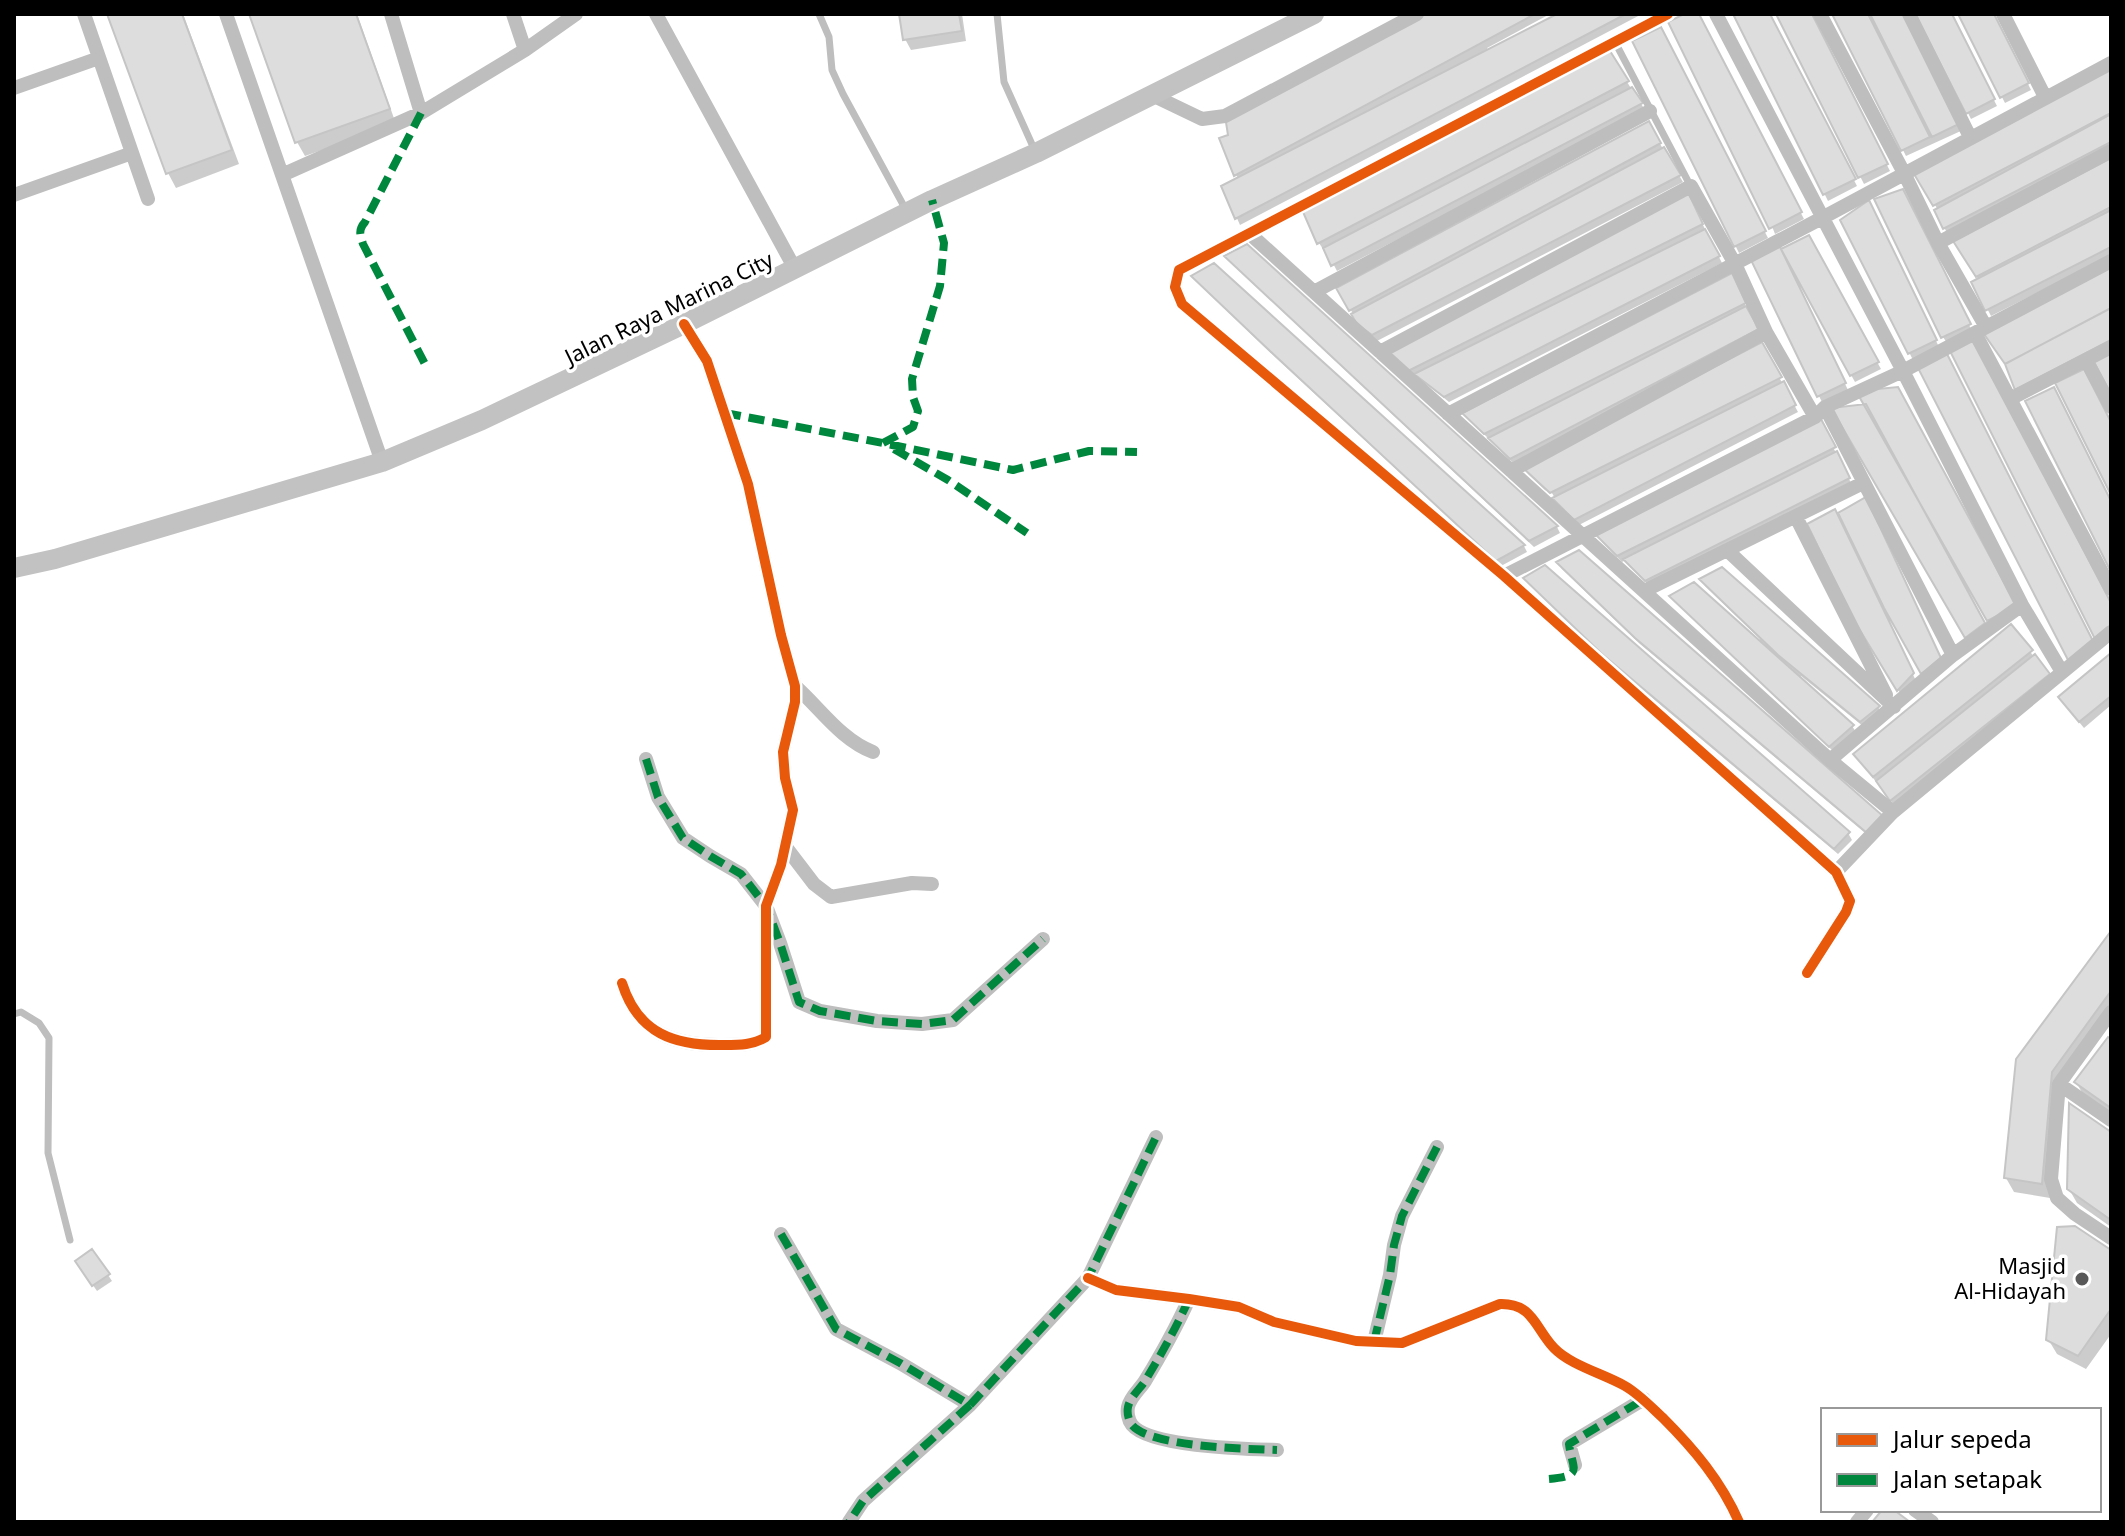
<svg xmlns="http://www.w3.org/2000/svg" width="2125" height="1536" font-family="'Noto Sans',sans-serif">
<rect width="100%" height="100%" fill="#fff"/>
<path fill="#0003" d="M109,14H183L239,164L176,188L168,173Z
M251,14H357L396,124L305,156L297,142Z
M901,14H962L966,41L911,50L905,39Z
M1422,14H1550L1487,48L1489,51L1562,14H1642L1240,225L1223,187L1239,179L1236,175Z
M1689,14H1697L1804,219L1775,234Z
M1735,14H1768L1857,186L1828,201Z
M1778,14H1810L1890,171L1864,184Z
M1834,14H1904L1963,130L1906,156Z
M1918,14H1950L1997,106L1971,119Z
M1960,14H1993L2031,90L2005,103Z
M1660,29L1768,238L1739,253L1634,42Z
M1609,54L1645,110L1337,271L1325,248L1323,249L1319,243L1306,213Z
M2111,65V150L1948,235L1936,211L1938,210L1914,170Z
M1648,124L1683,182L1377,341L1363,330L1338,289Z
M2111,160V255L1991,316L1974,283L1979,280L1956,242Z
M1906,198L1972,331L1947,343L1943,337Z
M1691,201L1722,263L1449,402L1392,356Z
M1872,209L1939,347L1913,360L1843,221Z
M1808,238L1881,369L1855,382L1798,280L1795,282L1848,390L1822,402L1819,396L1780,251Z
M1247,246L1557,527L1560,533L1534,547L1231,263L1227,257Z
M1214,265L1524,546L1527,552L1501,566L1276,358L1197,282L1194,276Z
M1734,282L1760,336L1515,465L1494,444L1491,438L1489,439L1468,419L1465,413Z
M1761,344L1798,412L1579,525L1556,500L1546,483L1543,485L1546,491L1528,474L1524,468Z
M1820,421L1852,485L1650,586L1629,566L1626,560L1622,562L1602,542L1598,536Z
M1865,500L1862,558L1858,560L1916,681L1902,696L1855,618L1836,516Z
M1558,563L1881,818L1871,838L1640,644L1562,569Z
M1722,569L1878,707L1882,714L1864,727L1801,676L1799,678L1852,726L1856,732L1834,752L1675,602L1671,596L1758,642L1760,639L1705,586L1702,580Z
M1525,579L1848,833L1852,840L1838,854L1607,660L1529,584Z
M2011,627L2048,675L1895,806L1855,755Z
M2111,655V705L2084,728L2064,704Z
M2111,934V1016L2059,1087L2050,1198L2014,1192L2006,1178Z
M2111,1042V1115L2084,1096L2076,1082Z
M2111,1134V1227L2077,1203L2069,1189Z
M2111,1252V1334L2086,1369L2057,1354L2048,1339Z
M81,1268L108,1275L112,1281L97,1291Z"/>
<path fill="#ddd" stroke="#c5c5c5" stroke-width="2" d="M107,14H182L232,150L166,174Z
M249,14H356L390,109L295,143Z
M899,14H959L962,31L903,40Z
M1417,14H1535L1234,176L1219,138L1228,135L1225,116Z
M1557,14H1626L1235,219L1221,186Z
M1684,14H1699L1802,212L1769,229L1668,22Z
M1733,14H1770L1856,179L1823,195Z
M1776,14H1812L1888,164L1858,178Z
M1832,14H1868L1930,137L1901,151Z
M1870,14H1906L1961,123L1932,137Z
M1915,14H1952L1995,99L1966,114Z
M1958,14H1994L2029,83L2000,98Z
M1661,27L1766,231L1734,247L1632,41Z
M1610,51L1629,81L1317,244L1303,212Z
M2111,63V113L1933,206L1911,169Z
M1632,87L1643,103L1331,266L1323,248Z
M2111,114V142L1943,229L1934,210Z
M1649,121L1661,143L1349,311L1336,288Z
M1664,147L1681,175L1372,335L1357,324L1351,314Z
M2111,158V207L1976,277L1953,241Z
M1903,189L1971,324L1941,338L1874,199Z
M1688,192L1703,224L1408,371L1386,349Z
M1869,200L1937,340L1908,354L1840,220Z
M2111,210V247L1985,311L1971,282Z
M1705,229L1720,256L1444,397L1414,374Z
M1809,235L1879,362L1850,376L1781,249Z
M1778,243L1846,383L1817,397L1750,258Z
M1247,244L1558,526L1529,541L1224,256Z
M1214,263L1525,545L1496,561L1270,351L1191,276Z
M2111,267V308L2005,364L1984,334Z
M1732,273L1746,303L1484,434L1462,413Z
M1746,306L1759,329L1510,459L1488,438Z
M2111,308V340L2015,390L2005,364Z
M1974,337L2111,603V628L2096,641L1948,347Z
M1762,342L1782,377L1550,493L1522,467Z
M1946,352L2093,641L2069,662L1917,366Z
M2111,352V394L2094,362Z
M2084,369L2111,422V495L2055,383Z
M1784,381L1796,405L1574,520L1552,498Z
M1898,387L2017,606L1987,621L1856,391Z
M2054,387L2111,501V572L2025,401Z
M1866,404L1985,623L1965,638L1831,408Z
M1821,419L1836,447L1617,556L1596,535Z
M1837,451L1850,478L1645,581L1623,559Z
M1866,497L1941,658L1921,674L1884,608L1838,513Z
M1835,509L1914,673L1897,691L1853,619L1807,524Z
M1579,550L1883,816L1867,833L1635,638L1556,562Z
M1545,565L1850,832L1834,849L1602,654L1523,578Z
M1722,567L1880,706L1860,722L1778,655L1699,579Z
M1694,582L1854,725L1829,747L1669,596Z
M2011,624L2033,650L1873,777L1853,754Z
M2111,653V696L2079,722L2058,697Z
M2035,654L2050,674L1890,801L1876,781Z
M2111,931V991L2052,1072L2042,1184L2004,1178L2016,1059Z
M2108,1037L2111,1039V1108L2074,1082Z
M2069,1103L2111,1132V1220L2067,1189Z
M2075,1226L2111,1250V1309L2078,1356L2046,1340L2057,1227Z
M92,1249L110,1274L92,1286L75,1261Z
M1882,1510H1894L1910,1522H1872Z"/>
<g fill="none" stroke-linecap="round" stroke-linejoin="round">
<path stroke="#bebebe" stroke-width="7" d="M819,14L829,37L832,70L843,94L906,210
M997,14L1004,82L1035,151
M1615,42L1690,185
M14,1014L21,1012L39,1023L49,1038L48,1153L70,1240"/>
<path stroke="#bebebe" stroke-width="14" d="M84,14L148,199
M226,14L382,462
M513,14L525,50
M656,14L795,269
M1668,14L1179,270L1175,287L1182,304L1504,576L1836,872L1850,901L1846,912L1807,973
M1716,14L1903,371L2022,605L2062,672
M1820,14L1904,173L1938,243L1986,327
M1909,14L1970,137
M2003,14L2045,97
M14,88L99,58
M1152,95L1202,119L1225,116L1417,14
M421,113L525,50L576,14
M282,175L421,113L391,14
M14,195L132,153
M1249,233L1830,760L1893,812
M1938,243L2111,151
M1314,292L1650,111
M1975,333L2111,589
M1380,352L1691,186L1735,264L1766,332
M2086,360L2111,407
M2010,399L2111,347
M1825,407L1953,655
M1448,414L1822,218L2111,63
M1511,471L1766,332L1815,417
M1796,517L1886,695
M1728,551L1894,707
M1504,576L1815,417L1825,407L1903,371L2111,261
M1644,591L1863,483
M795,686C820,708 841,740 873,752
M646,759L658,797L683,838L710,856L741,874L766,906L780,943L799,1002L820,1011L877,1021L922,1024L953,1020L1043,939
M1830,760L1953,655L2022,605
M785,846L814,884L831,897L912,883L932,884
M1836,872L1893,812L2111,632
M622,983C638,1034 675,1046 724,1045C740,1045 753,1045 766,1037V906L781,865L793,810L785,778L783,752L795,702V686L781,635L748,484L707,361L684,324
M2111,1012L2059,1084L2051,1179L2057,1198L2075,1214L2111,1238
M2059,1084L2111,1120
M781,1234L836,1329L900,1363L970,1405L863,1501L849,1522
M1088,1278L1116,1290L1189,1299L1239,1307L1274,1322L1356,1341L1402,1343L1500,1304C1533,1303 1535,1328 1554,1348C1570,1365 1604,1374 1625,1386C1639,1394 1651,1407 1663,1418C1694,1449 1721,1481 1739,1522
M1189,1299C1176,1328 1162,1353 1145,1381C1140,1389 1130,1397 1128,1407C1127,1412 1128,1420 1132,1425C1150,1447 1247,1449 1277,1450
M1374,1342L1390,1275L1394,1245L1402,1216L1437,1147
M970,1405L1088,1278L1156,1137
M1575,1465L1569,1444L1644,1399
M1915,1510L1932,1522
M1857,1522L1867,1510"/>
<path stroke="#c2c2c2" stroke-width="20" d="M14,568L55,559L382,462L482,420L684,324L932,200L1036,153L1314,14"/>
<path stroke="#00873e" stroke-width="8" stroke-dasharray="16 8" stroke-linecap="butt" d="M421,113L365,222C358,230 360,234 363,244L427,368
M725,413L883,443L1013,470L1089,451L1137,452
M883,443L913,427L918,411L913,397L912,379L940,286L944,243L932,200
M894,449L948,480L1027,533
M646,759L658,797L683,838L710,856L741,874L766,906L780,943L799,1002L820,1011L877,1021L922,1024L953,1020L1043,939
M781,1234L836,1329L900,1363L970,1405L863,1501L849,1522
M1189,1299C1176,1328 1162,1353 1145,1381C1140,1389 1130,1397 1128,1407C1127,1412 1128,1420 1132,1425C1150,1447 1247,1449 1277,1450
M1374,1342L1390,1275L1394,1245L1402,1216L1437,1147
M970,1405L1088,1278L1156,1137
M1549,1479C1585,1476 1572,1469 1569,1444L1644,1399"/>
<defs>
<path id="cycleway" d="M1668,14L1179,270L1175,287L1182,304L1504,576L1836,872L1850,901L1846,912L1807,973
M622,983C638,1034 675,1046 724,1045C740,1045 753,1045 766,1037V906L781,865L793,810L785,778L783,752L795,702V686L781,635L748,484L707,361L684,324
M1088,1278L1116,1290L1189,1299L1239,1307L1274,1322L1356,1341L1402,1343L1500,1304C1533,1303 1535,1328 1554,1348C1570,1365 1604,1374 1625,1386C1639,1394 1651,1407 1663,1418C1694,1449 1721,1481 1739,1522"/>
</defs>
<use href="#cycleway" stroke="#fff" stroke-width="15"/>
<use href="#cycleway" stroke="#e8590c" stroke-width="10"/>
</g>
<circle fill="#595959" stroke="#fff" stroke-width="3" cx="2082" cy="1279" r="8"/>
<g text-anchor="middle" stroke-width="7" stroke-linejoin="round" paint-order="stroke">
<g font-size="22" fill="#000" stroke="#fff">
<text transform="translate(669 308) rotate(-26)" y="8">Jalan Raya Marina City</text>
</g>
<g font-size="22" fill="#000" stroke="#fff" text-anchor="end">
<text x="2066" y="1274">Masjid<tspan x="2066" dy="25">Al-Hidayah</tspan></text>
</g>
</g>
<rect width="2125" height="1536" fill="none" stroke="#000000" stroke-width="32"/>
<rect x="1821" y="1408" width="280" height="104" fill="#ffffff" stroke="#999999" stroke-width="2"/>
<rect x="1837" y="1434" width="40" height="12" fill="#e8590c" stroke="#999999" stroke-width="2"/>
<text x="1893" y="1448" font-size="24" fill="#000000">Jalur sepeda</text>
<rect x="1837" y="1474" width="40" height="12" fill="#00873e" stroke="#999999" stroke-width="2"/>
<text x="1893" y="1488" font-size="24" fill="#000000">Jalan setapak</text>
</svg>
